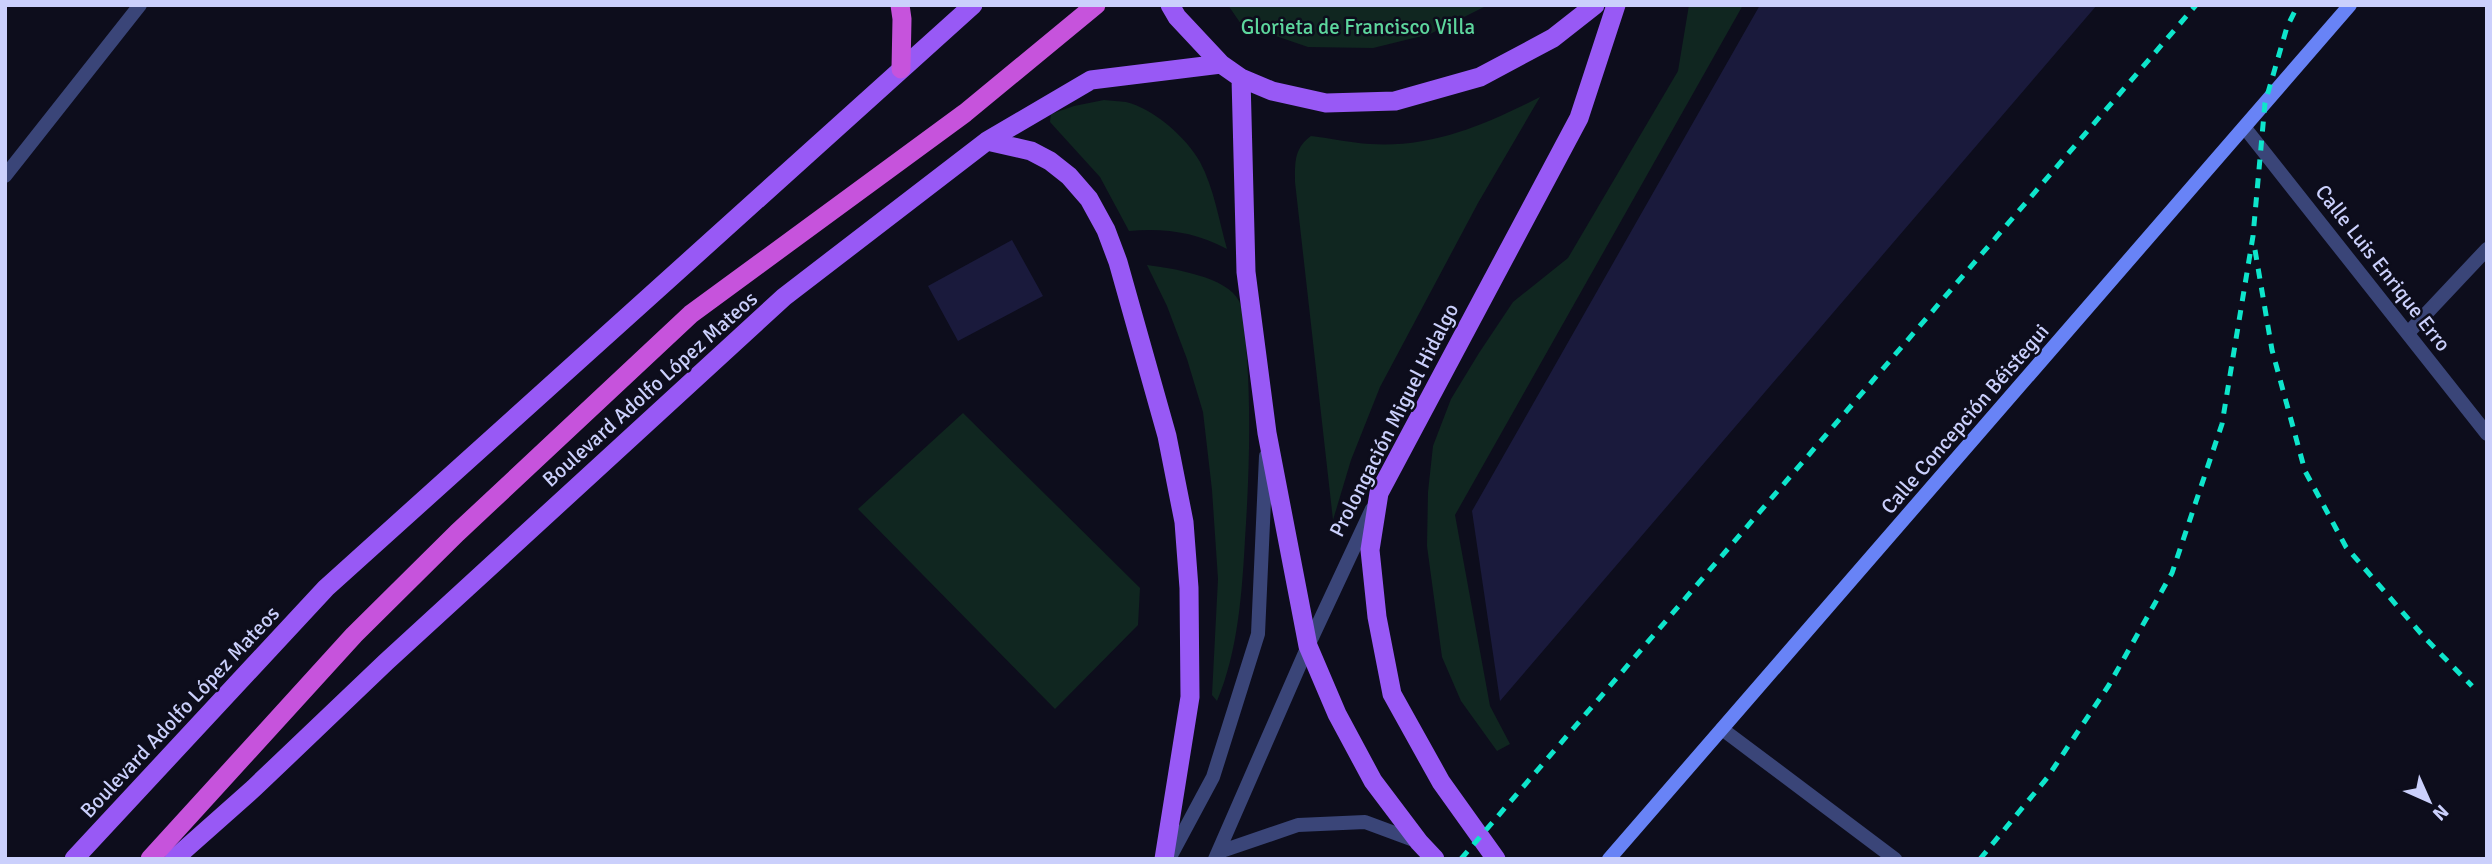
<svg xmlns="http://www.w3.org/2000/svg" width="2492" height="864" font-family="Signika,sans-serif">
<rect width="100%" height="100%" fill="#0d0d1c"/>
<path fill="#102620" d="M1228,5H1488L1430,34L1373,48L1308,47L1241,24Z
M1689,5H1743L1455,515L1490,706L1510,744L1497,751L1461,701L1442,657L1427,546L1428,492L1433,446L1451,399L1479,353L1513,302L1568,258L1678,71Z
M1540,97L1478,203L1380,387L1351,460L1333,520L1295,182C1295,163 1294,148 1311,136C1331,138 1350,143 1370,144C1433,148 1486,124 1540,97Z
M1104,100C1111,101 1119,101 1126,102C1154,109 1186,137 1200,162C1214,188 1219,221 1227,249C1195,232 1165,228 1129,231L1100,177L1050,122L1051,114L1074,106Z
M1147,265C1171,268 1228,277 1239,301C1247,317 1245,340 1247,358C1251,418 1249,479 1245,539C1242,593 1238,651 1217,701L1212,695L1218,579L1212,490L1203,412L1187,359L1167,306Z
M963,413L1140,588L1138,625L1055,709L858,509Z"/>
<path fill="#1a1a3c" d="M1760,5H2097L1500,701L1472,511Z
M1012,240L1043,296L958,341L928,286Z"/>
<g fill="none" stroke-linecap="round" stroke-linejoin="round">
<path stroke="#3a4578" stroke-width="14" d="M1722,729L1895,859"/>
<path stroke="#3a4578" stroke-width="14" d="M5,176L140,5
M2408,333L2487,249"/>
<path stroke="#3a4578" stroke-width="14" d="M2245,128L2487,434
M1219,852L1298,825L1365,822L1419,842
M1169,859L1213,777L1258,634L1266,456
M1215,859L1308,646L1372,509"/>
<path stroke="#6883f6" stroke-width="14" d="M1609,859L2350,5"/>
<path stroke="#9859f5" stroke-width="19" d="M1170,5L1177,17L1221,64L1241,78L1272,91L1326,103L1395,101L1480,77L1553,38L1595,5
M1241,78L1246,272L1267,433L1308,646L1337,714L1373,781L1419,842L1435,859
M987,141L1031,151L1050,161L1069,176L1089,199L1106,230L1118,262L1167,436L1184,522L1189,588L1190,697L1164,859
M74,859L326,588L973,5
M174,859L254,788L386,662L784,297L987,141L1091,80L1221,64
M1496,859L1441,782L1392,694L1377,617L1370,550L1379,493L1579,118L1616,5"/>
<path stroke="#c653dc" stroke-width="19" d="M900,5L902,19L901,69
M150,859L354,635L457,533L691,314L965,113L1096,5"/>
<path stroke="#0ee5cb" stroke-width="5" stroke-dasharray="10 9" stroke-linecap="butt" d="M2255,250L2272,350L2305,471L2346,547L2424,637L2472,686
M1461,859L2196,5
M1980,859L2047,778L2109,685L2172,573L2222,424L2253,236L2265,103L2287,27L2298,5"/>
</g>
<g text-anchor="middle" stroke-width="5" stroke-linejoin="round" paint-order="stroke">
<g font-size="21" fill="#5dd69d" stroke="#0d0d1c">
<text x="1358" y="34">Glorieta de Francisco Villa</text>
</g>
<g font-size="21" fill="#cbd0fc" stroke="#0d0d1c">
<text transform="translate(2383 268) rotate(52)" y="7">Calle Luis Enrique Erro</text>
<text transform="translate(650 389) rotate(-42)" y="7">Boulevard Adolfo López Mateos</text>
<text transform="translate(1965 419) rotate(-49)" y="7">Calle Concepción Béistegui</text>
<text transform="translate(1394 420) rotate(-63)" y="7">Prolongación Miguel Hidalgo</text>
<text transform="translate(180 712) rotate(-47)" y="7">Boulevard Adolfo López Mateos</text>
</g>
</g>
<rect width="2492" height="864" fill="none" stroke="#cbd0fc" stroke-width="14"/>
<g transform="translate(2429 801) rotate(135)" stroke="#0d0d1c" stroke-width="5" paint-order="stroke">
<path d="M0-5L12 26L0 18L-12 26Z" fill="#cbd0fc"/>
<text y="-10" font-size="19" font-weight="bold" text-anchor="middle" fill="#cbd0fc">N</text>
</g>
</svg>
